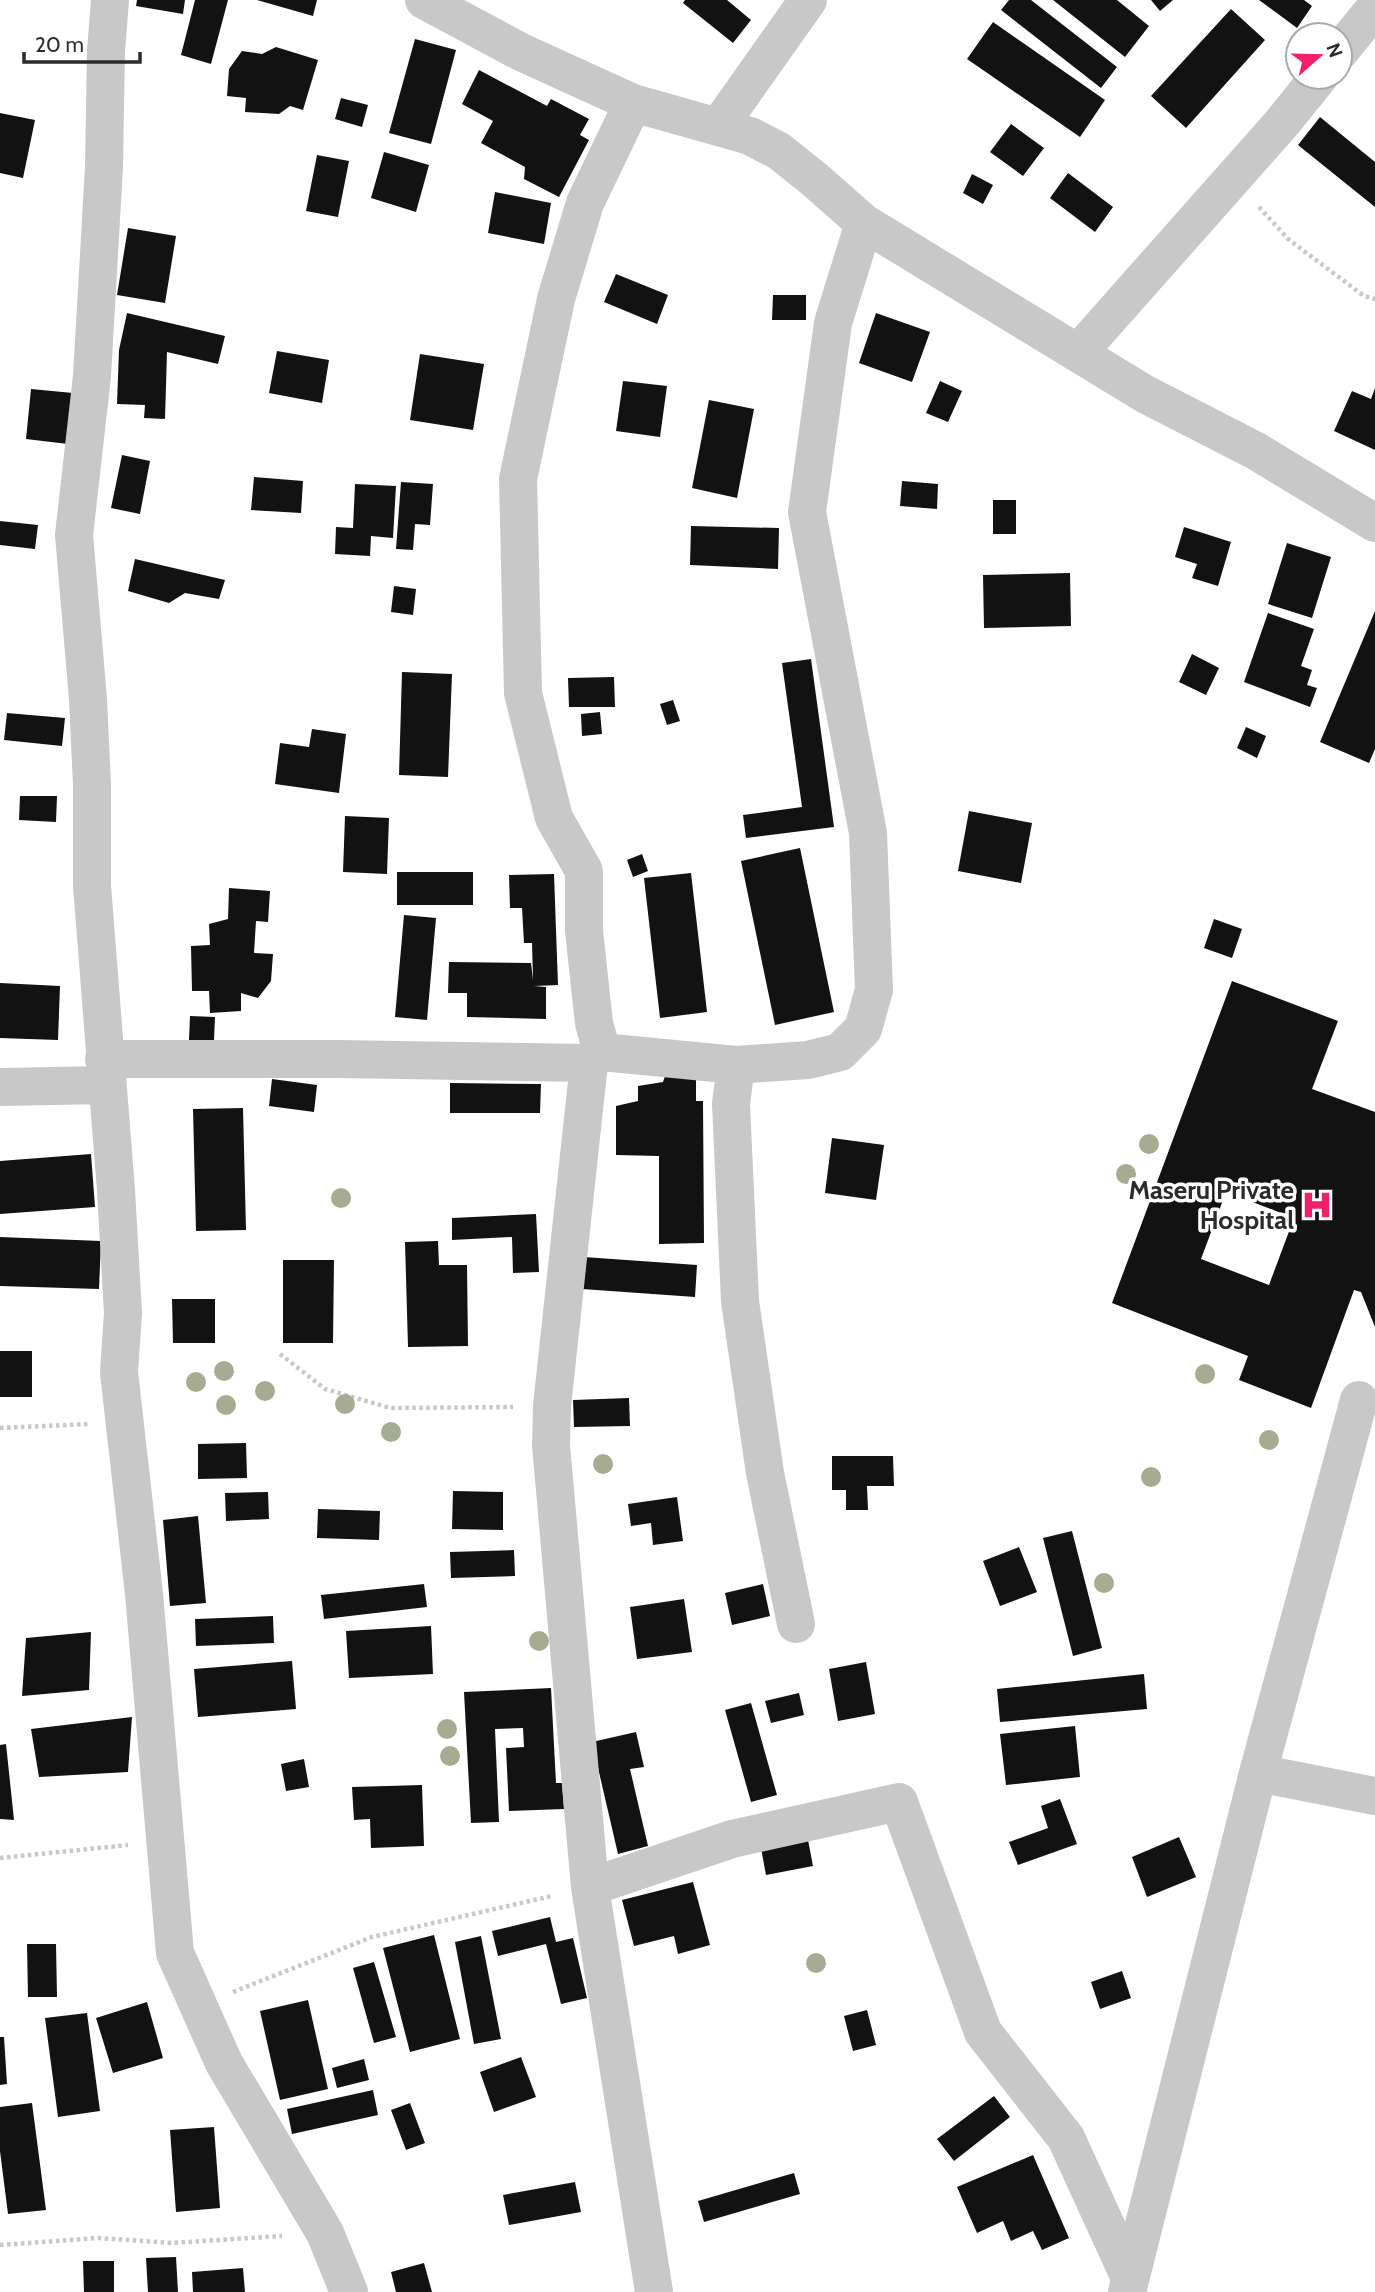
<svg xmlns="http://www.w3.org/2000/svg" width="1375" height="2292" font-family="Cabin,sans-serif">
<rect width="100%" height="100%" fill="#fff"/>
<path fill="#121212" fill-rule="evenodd" d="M137,0H185L183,14L136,6Z
M195,0H228L211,64L181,55Z
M257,0H317L313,16Z
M685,0H727L751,20L733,43L683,3Z
M1009,0H1031L1117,67L1101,88L1001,10Z
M1053,0H1117L1149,26L1125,57Z
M1151,0H1173L1160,11Z
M1259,0H1304L1312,6L1297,28Z
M1231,9L1265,40L1186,128L1151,96Z
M993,22L1105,100L1080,137L967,59Z
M415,39L456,50L431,144L389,133Z
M276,47L318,60L303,110L290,106L279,114L245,112L246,98L227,96L229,69L242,51L262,54Z
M479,70L547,106L551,99L589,119L580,135L589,140L559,197L524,179L525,167L481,143L493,121L462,104Z
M341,98L368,105L362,127L335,119Z
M0,113L35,120L23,178L0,173Z
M1320,117L1375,162V207L1298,145Z
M1011,124L1044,148L1023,176L990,152Z
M384,152L429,165L416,212L371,198Z
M317,155L349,161L338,217L306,211Z
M1068,173L1113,207L1095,232L1050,198Z
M972,174L993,185L983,204L963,193Z
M495,192L551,203L544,244L488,233Z
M128,228L176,236L165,303L117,295Z
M616,274L668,295L657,324L604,302Z
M773,295H806V320H772Z
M127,313L225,336L218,364L167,352L165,419L144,418L145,405L117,404L119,350Z
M876,313L930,332L912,382L859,363Z
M277,351L329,360L322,403L269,393Z
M420,354L484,364L473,430L410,420Z
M623,381L667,386L660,437L616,431Z
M940,381L962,391L948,422L926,413Z
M1375,388V450L1334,431L1352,391L1371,399Z
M31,389L73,393L68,444L26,439Z
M709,400L754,409L737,498L692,488Z
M122,455L150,461L140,514L111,508Z
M254,477L303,481L301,513L251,510Z
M902,481L938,484L937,509L900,506Z
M401,482L433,484L430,525L415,524L413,550L396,549Z
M355,484L396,486L393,538L371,536L370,556L335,554L336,527L353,528Z
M993,500H1016V534H993Z
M0,521L38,525L35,549L0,545Z
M691,526L779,528L778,569L690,565Z
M1184,527L1231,542L1218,586L1192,578L1197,564L1175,557Z
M1287,543L1331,557L1312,618L1268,604Z
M135,559L225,580L219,599L185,593L169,603L128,591Z
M1070,573L1071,626L984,628L983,575Z
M394,586L416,589L413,615L391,612Z
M1375,611V749L1369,763L1320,742Z
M1268,613L1314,629L1301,666L1312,670L1307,685L1317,688L1310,707L1244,682Z
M1192,654L1219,668L1206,695L1179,682Z
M811,659L834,827L746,838L743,815L802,807L782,663Z
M402,672L452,674L448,777L399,775Z
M614,677L615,707H569L568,678Z
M673,700L680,721L667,725L660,704Z
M600,712L602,734L582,736L581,714Z
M7,713L65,718L62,746L4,740Z
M1246,727L1266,736L1257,758L1237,748Z
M312,729L346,734L339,793L275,784L280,743L309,747Z
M20,796H57L56,822L19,820Z
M969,811L1032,823L1021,883L958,871Z
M345,816L389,818L387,874L343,872Z
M800,848L834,1012L775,1025L741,861Z
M642,854L648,871L633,877L627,860Z
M397,872H473V905H397Z
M691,873L707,1012L660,1018L644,878Z
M554,874L558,985L534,986L546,987V1019L467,1017V993H448L449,962L531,963L533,980L532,943H524L522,908H510L509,875Z
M229,888L270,891L268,922L256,921L254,953L273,954L271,981L258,998L241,993V1011L210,1013L209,991H192L191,946L210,945L209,924L228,919Z
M404,915L436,918L427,1020L395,1017Z
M1214,919L1242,929L1232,958L1204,948Z
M1232,981L1338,1021L1312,1089L1375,1112V1327L1361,1292L1354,1290L1311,1408L1239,1380L1248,1356L1112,1303ZM1226,1192L1294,1218L1269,1285L1201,1259Z
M0,983L60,986L58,1040L0,1038Z
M190,1016L215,1017L214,1041L189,1040Z
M696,1075V1101H703L704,1243L659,1244V1156L616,1155V1106L638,1101V1086L663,1082L665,1076Z
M272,1079L317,1085L314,1112L269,1106Z
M450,1083L541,1084L540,1113H450Z
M243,1108L246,1230L196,1231L193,1109Z
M832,1138L884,1145L876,1200L825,1193Z
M91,1154L95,1207L0,1214V1161Z
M536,1214L539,1272L513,1273L512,1237L452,1240V1218Z
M0,1237L101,1241L99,1289L0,1286Z
M438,1241L439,1265H467L468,1346L408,1347L405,1242Z
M584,1257L697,1265L695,1297L582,1289Z
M283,1260H334L333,1343H283Z
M172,1299H215V1343H173Z
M0,1351H32V1397H0Z
M629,1398L630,1426L574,1427L573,1400Z
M246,1443L247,1478L198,1479V1444Z
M832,1456H893L894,1486H867L868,1510H846V1490H832Z
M453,1491L503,1492V1530L452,1529Z
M268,1492L269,1519L226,1521L225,1493Z
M677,1497L683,1541L653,1545L651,1523L631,1526L628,1504Z
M318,1509L380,1511L379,1540L317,1538Z
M198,1516L206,1603L170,1606L163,1520Z
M1072,1531L1102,1648L1073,1656L1043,1538Z
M1019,1547L1037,1592L1000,1606L983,1561Z
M514,1550L515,1576L451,1578L450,1552Z
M424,1584L427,1607L324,1619L321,1595Z
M763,1584L770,1616L732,1625L725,1593Z
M684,1599L692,1652L637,1659L630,1607Z
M273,1616L274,1643L196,1646L195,1619Z
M431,1626L433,1674L349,1678L346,1631Z
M91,1632L89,1690L22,1696L26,1638Z
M292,1661L296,1709L198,1717L194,1669Z
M866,1662L875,1714L838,1721L829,1669Z
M1144,1674L1147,1709L1000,1722L997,1689Z
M551,1688L556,1783H562L564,1809L509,1811L506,1748L524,1747L523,1728L495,1729L499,1822L471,1823L464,1692Z
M799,1693L804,1715L771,1723L765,1701Z
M751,1703L777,1795L751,1802L725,1710Z
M132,1717L128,1772L39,1777L31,1729Z
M1075,1726L1080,1777L1006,1785L1000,1734Z
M636,1732L644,1767L630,1769L648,1846L618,1854L592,1742Z
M6,1744L14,1820L0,1819V1745Z
M304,1759L309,1787L286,1791L281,1764Z
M422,1785L424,1846L371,1848L370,1819L354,1820L352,1787Z
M1060,1799L1077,1844L1018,1865L1009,1842L1048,1828L1041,1806Z
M1179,1837L1196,1877L1147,1897L1132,1857Z
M808,1840L813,1866L766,1875L761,1848Z
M693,1882L710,1945L678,1954L674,1936L634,1946L622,1900Z
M550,1917L556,1942L573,1938L587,1998L561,2004L546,1944L498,1956L492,1931Z
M434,1935L460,2039L410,2052L383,1948Z
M481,1936L501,2039L474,2044L455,1942Z
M27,1944H56L57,1997H28Z
M374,1962L396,2037L374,2043L353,1968Z
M1122,1971L1131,1998L1100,2009L1091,1982Z
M308,2000L328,2089L280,2100L260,2011Z
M147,2002L163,2058L113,2073L96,2018Z
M867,2010L876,2045L853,2051L844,2016Z
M87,2013L100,2111L58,2117L45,2018Z
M0,2037H4L7,2084L0,2085Z
M521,2057L536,2097L494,2112L480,2072Z
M364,2059L369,2080L337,2088L332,2068Z
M373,2090L378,2115L292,2134L287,2109Z
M994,2096L1010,2117L954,2161L937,2139Z
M32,2103L46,2210L8,2214L0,2151V2107Z
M410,2103L425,2143L406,2150L391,2110Z
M214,2127L220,2208L176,2212L170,2130Z
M1033,2155L1069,2238L1042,2250L1033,2231L1011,2241L1003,2221L977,2233L957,2187Z
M794,2173L800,2194L704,2222L698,2201Z
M575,2182L581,2212L509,2225L503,2195Z
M176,2257L178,2292H148L146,2258Z
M83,2261H114V2292H84Z
M424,2263L432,2292H396L391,2272Z
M243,2268L245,2292H193L192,2272Z"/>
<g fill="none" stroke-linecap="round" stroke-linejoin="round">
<path stroke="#c8c8c8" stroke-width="4.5" stroke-dasharray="3.5 3.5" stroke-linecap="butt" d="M1259,207L1288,239L1364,296L1375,299
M280,1354L325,1389L390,1408L513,1407
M0,1428L88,1424
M0,1858L128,1845
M233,1992L372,1937L552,1896
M0,2245L99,2238L171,2243L282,2236"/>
<path stroke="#c8c8c8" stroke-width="38" d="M110,0L106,51L104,167L92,376L74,535L88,699L92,785V886L116,1190L123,1313L119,1372L144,1594L175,1953L224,2063L325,2233L349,2292
M424,0L521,52L633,103L750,136L779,151L814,179L864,223L1145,394L1256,451L1375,523
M1340,51L1375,8
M719,126L808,0
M1078,353L1281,124L1319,77
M602,1052L736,1065L731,1104L740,1301L765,1473L796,1624
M104,1059H337L589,1063L602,1052L594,1023L584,931V871L554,818L523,693L518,479L556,299L585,203L633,103
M589,1063L552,1406L551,1445L590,1887L654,2292
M736,1065L808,1060L840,1052L863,1029L874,990L868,833L807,512L833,323L864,223
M0,1087L106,1085
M1258,1773L1375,1796
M590,1887L732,1839L899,1802L983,2032L1066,2138L1130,2278
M1127,2292L1258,1773L1359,1400"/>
</g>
<g fill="#a6ac91">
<circle cx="1149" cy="1144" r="10"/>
<circle cx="1126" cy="1174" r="10"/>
<circle cx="341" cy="1198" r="10"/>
<circle cx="224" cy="1371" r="10"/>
<circle cx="1205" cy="1374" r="10"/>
<circle cx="196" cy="1382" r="10"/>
<circle cx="265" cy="1391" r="10"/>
<circle cx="345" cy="1404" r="10"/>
<circle cx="226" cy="1405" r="10"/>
<circle cx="391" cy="1432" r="10"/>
<circle cx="1269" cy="1440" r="10"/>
<circle cx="603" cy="1464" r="10"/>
<circle cx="1151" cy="1477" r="10"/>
<circle cx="1104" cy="1583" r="10"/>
<circle cx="539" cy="1641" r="10"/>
<circle cx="447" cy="1729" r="10"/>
<circle cx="450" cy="1756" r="10"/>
<circle cx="816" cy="1963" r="10"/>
</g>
<defs>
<symbol id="hospital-bare" viewBox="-9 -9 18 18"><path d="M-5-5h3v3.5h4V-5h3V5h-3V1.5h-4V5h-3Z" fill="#f0206c" stroke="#fff" stroke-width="2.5" paint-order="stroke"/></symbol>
</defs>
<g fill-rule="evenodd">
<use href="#hospital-bare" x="1295" y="1183" width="44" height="44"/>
</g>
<g text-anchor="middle" stroke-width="7" stroke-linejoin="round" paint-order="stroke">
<g font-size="26" font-weight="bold" fill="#2b2b2b" stroke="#fff" text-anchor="end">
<text x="1294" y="1199">Maseru Private<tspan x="1294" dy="30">Hospital</tspan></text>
</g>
</g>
<g transform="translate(1319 56) rotate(70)"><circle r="33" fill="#ffffff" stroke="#aaaaaa" stroke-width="2"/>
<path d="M0-5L12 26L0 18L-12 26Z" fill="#f0206c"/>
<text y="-10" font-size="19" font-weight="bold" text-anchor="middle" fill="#2b2b2b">N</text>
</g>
<path d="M24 52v10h116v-10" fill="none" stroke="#2b2b2b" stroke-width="3.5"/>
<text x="35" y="52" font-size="21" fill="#2b2b2b" stroke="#ffffff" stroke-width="5" paint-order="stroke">20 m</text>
</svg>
